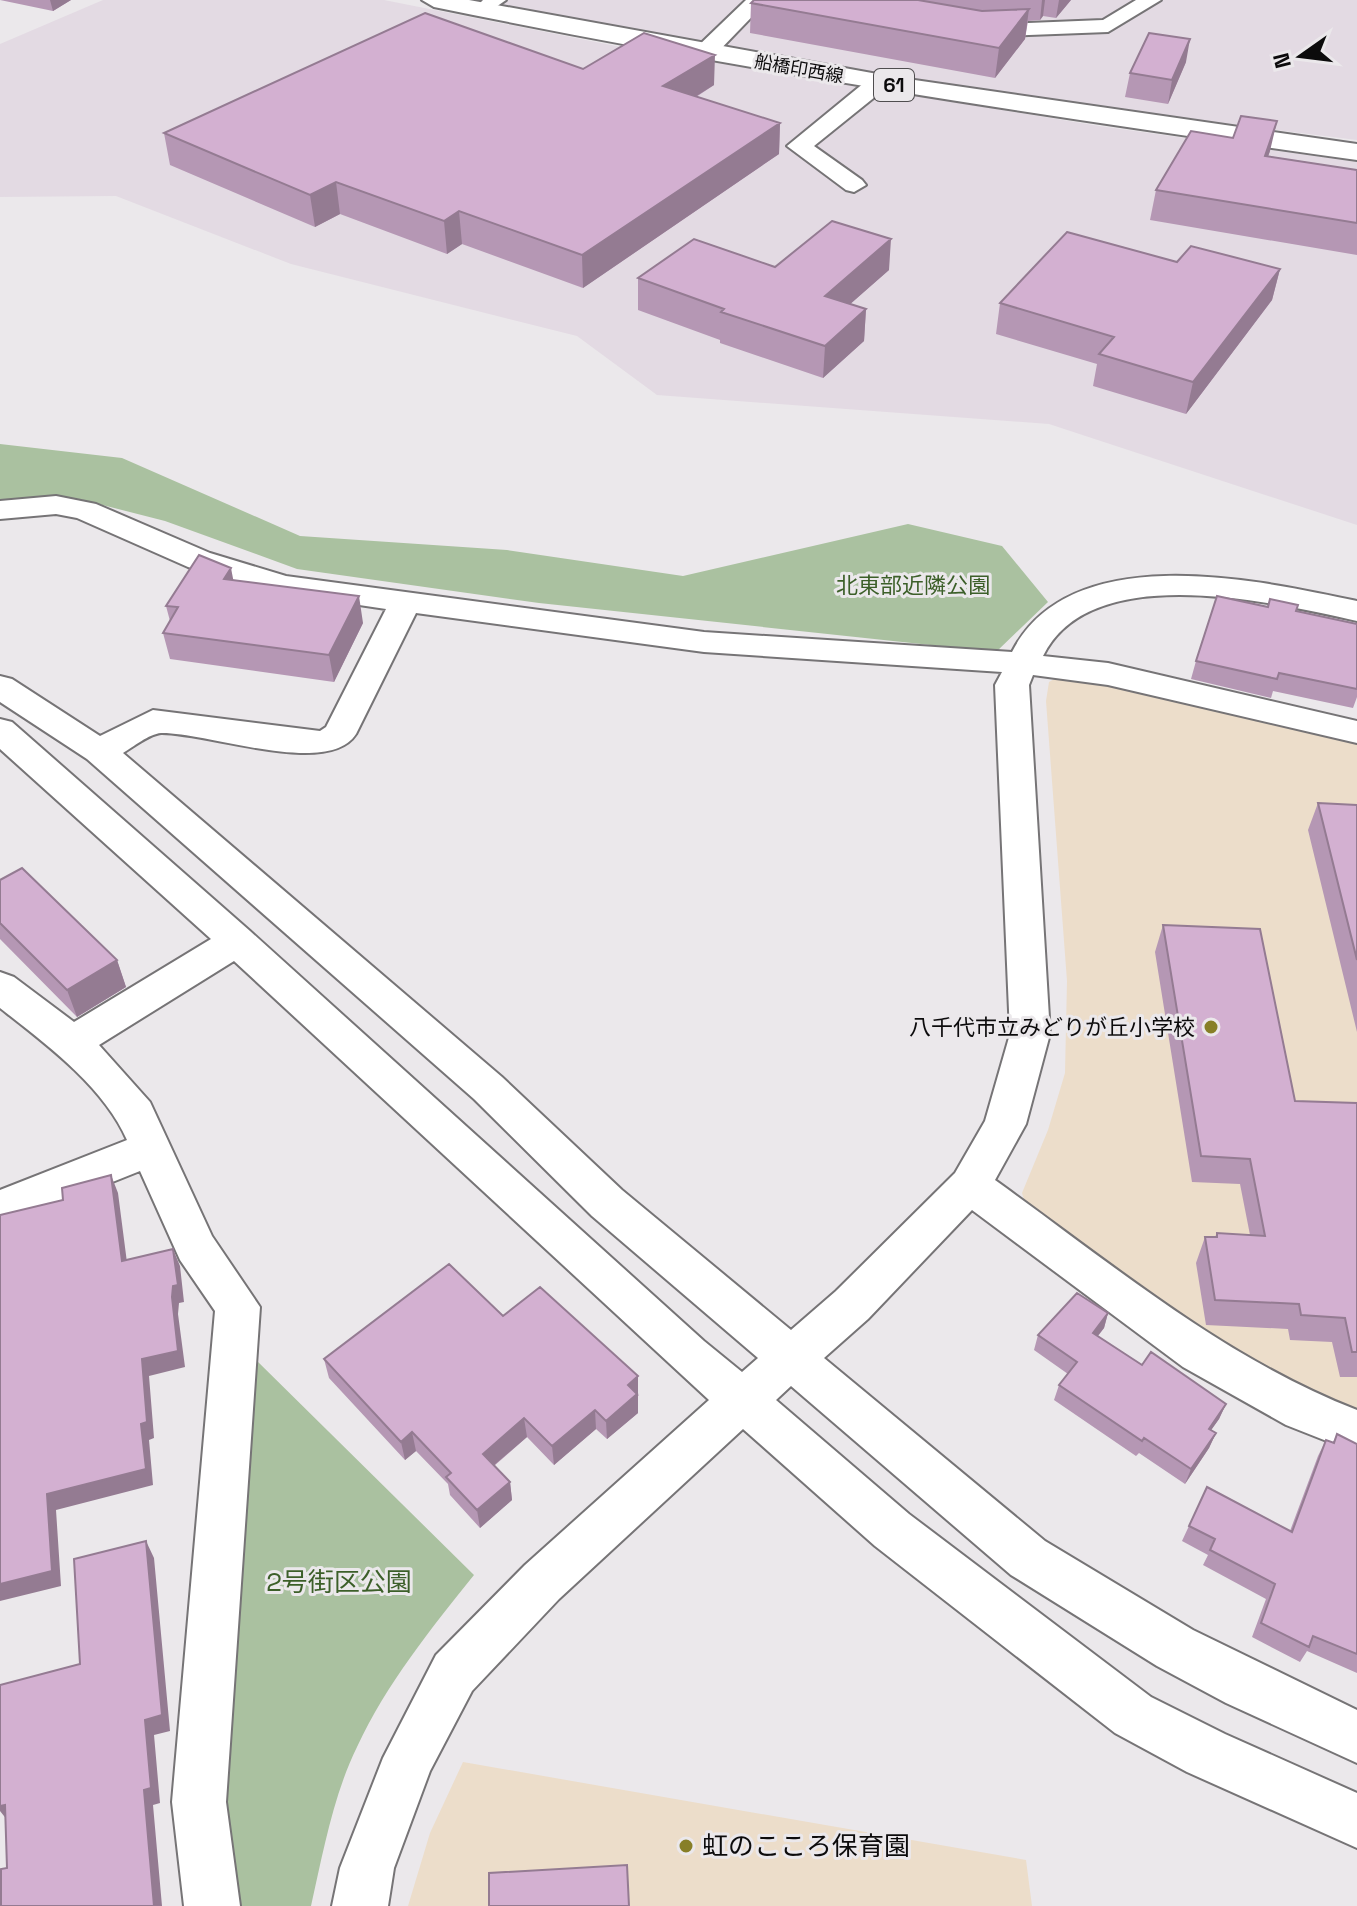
<svg xmlns="http://www.w3.org/2000/svg" width="1357" height="1906" font-family="'Space Grotesk','Noto Sans JP',sans-serif">
<rect width="100%" height="100%" fill="#ebe8eb"/>
<path fill="#e3dae3" d="M103,0H384L616,46L1099,126L1357,162V525L1049,424L657,395L577,336L291,264L116,196L0,197V44Z
M475,0H1357V140L957,90Z"/>
<path fill="#ecddca" d="M1056,678L1099,682L1357,742V1414L1212,1339L1024,1200L1022,1193L1048,1130L1065,1073L1067,981L1046,701L1049,682Z
M463,1762L1026,1860L1032,1906H408L430,1833Z"/>
<path fill="#aac1a0" d="M0,444L122,458L300,536L507,550L683,576L908,524L1002,546L1048,602L996,652L539,603L297,569L165,521L79,499L0,503Z
M255,1359L474,1575C430,1630 387,1683 357,1747C333,1796 323,1853 311,1906H235L223,1802Z"/>
<g fill="none" stroke-linecap="round" stroke-linejoin="round">
<defs>
<path id="minor" d="M483,0H506L483,16L473,10Z
M746,0H768L712,58H696L693,53L696,48Z
M1136,0H1161L1108,32L976,37L965,31L976,25L1103,20Z
M878,76L886,78L889,83L886,88L814,146L862,180L866,185L854,192L846,190L787,146L870,78Z
M56,496L96,504L210,553L286,576L704,632L1012,652C1070,538 1258,580 1357,601V621C1275,603 1091,558 1043,656L1108,663L1357,721V743L1108,685L1033,675L1029,685L1050,1034L1026,1124L995,1180C1111,1263 1223,1358 1357,1410V1453L1286,1425L1183,1367L972,1210L868,1319L824,1358L1045,1541L1193,1630L1357,1710V1763L1226,1703L1157,1666L1011,1575L791,1386L776,1400L909,1514L1151,1697L1225,1734L1357,1793V1848L1187,1772L1115,1733L875,1546L743,1429L559,1599L472,1691L430,1771L394,1868L388,1906H332L340,1868L383,1758L436,1655L525,1565L709,1400L234,961L99,1045L150,1102L212,1236L260,1307L226,1802L240,1906H184L172,1802L215,1311L180,1260L140,1171L0,1227V1190L127,1140C104,1087 45,1043 0,1008V972L14,977L74,1022L211,939L0,749V719L12,722L250,931L704,1341L742,1372L758,1358L592,1216L474,1099L87,759L0,702V676L12,679L100,736L153,710L320,731L326,727L386,609L272,592L188,567L77,518L56,514L0,519V501ZM416,613L704,652L1002,672L995,685L1010,1034L985,1121L955,1173L836,1291L791,1330L622,1190L502,1077L123,753C133,747 149,734 161,733C207,732 328,778 356,734Z"/>
<path id="major" d="M422,0H469L894,77L1357,144V160C1048,117 740,70 434,7Z"/>
</defs>
<use href="#minor" stroke="#767476" stroke-width="4"/>
<use href="#major" stroke="#767476" stroke-width="4"/>
<use href="#minor" fill="#fff" fill-rule="evenodd"/>
<use href="#major" fill="#fff" fill-rule="evenodd"/>
</g>
<path fill="#b597b4" d="M0,0H71L53,11Z
M754,0H1071L1056,18L1043,16L1040,20L1028,21L1025,39L995,78L750,33L751,3Z
M1186,62L1168,104L1125,97L1130,73Z
M583,69L714,85L696,97L780,123L779,154L583,288L462,244L447,254L340,214L315,227L170,165L164,133Z
M1270,151L1268,156L1357,170V255L1150,220L1156,190Z
M1177,262L1280,269L1272,300L1186,414L1093,386L1097,364L996,334L1000,303Z
M775,267L889,270L850,304L866,309L864,341L823,378L720,343V340L638,310V278Z
M233,580L363,623L334,682L170,659L163,633L170,621L166,606Z
M1268,607L1296,611L1357,624V697L1353,708L1273,691L1271,698L1191,679L1196,661Z
M1318,803L1357,805V1032L1308,830Z
M0,880L117,960L126,987L77,1017L0,939Z
M1163,925L1295,1101L1357,1103V1377H1340L1332,1342L1290,1340L1288,1329L1206,1325L1196,1263L1205,1237H1215L1217,1233L1250,1235L1240,1184L1192,1182L1155,952Z
M1108,1313L1104,1328L1098,1336L1142,1365L1226,1404L1219,1419L1211,1430L1216,1433L1209,1448L1185,1484L1139,1453L1136,1456L1054,1400L1059,1385L1068,1374L1034,1350L1038,1335Z
M503,1316L639,1395L637,1397L638,1413L607,1439L596,1429L554,1465L527,1437L494,1466L510,1482L512,1500L480,1528L450,1495L448,1484L416,1451L405,1460L329,1378L324,1359Z
M1337,1434L1357,1444V1673L1307,1651L1300,1662L1252,1637L1266,1599L1203,1565L1208,1555L1182,1541L1207,1487L1290,1531L1318,1456L1326,1440L1333,1442Z"/>
<path fill="#947b92" d="M50,0H71L53,11Z
M1042,0H1045L1043,16L1040,20Z
M1059,0H1071L1056,18Z
M1029,9L1025,39L995,78L999,48Z
M1190,39L1186,62L1168,104L1172,80Z
M715,55L714,85L663,117V86Z
M1277,121L1270,151L1258,185L1265,156Z
M780,123L779,154L583,288L582,255Z
M336,182L340,214L315,227L310,195Z
M459,211L462,244L447,254L444,221Z
M891,239L889,270L823,328L825,296Z
M1280,269L1272,300L1186,414L1193,382Z
M866,309L864,341L823,378L825,346Z
M231,568L236,594L224,579Z
M359,596L363,623L334,682L329,655Z
M117,960L126,987L77,1017L67,990Z
M111,1175L118,1193L129,1278L122,1261Z
M173,1249L180,1266L184,1302L179,1303L178,1314L185,1367L149,1376L154,1438L149,1440L153,1485L56,1510L61,1586L0,1601V1584L47,1494L141,1424L142,1359Z
M1108,1313L1104,1328L1088,1348L1093,1333Z
M638,1376V1413L607,1439L606,1421L628,1385Z
M1226,1404L1219,1419L1202,1443L1209,1429Z
M595,1410L596,1429L554,1465L552,1446Z
M524,1418L527,1437L486,1472L483,1454Z
M412,1432L416,1451L405,1460L401,1442Z
M1216,1433L1209,1448L1185,1484L1191,1469Z
M510,1482L512,1500L480,1528L477,1510Z
M146,1541L154,1558L170,1731L154,1735L160,1803L153,1805L162,1906H154L144,1790Z
M5,1805L8,1821L0,1811V1806Z"/>
<path fill="#d3b0d1" stroke="#947b92" stroke-width="2" d="M754,0H918L982,11L1029,9L999,48L751,3Z
M425,13L583,69L644,33L715,55L663,86L780,123L582,255L459,211L444,221L336,182L310,195L164,133Z
M1149,33L1190,39L1172,80L1130,73Z
M1241,116L1277,121L1265,156L1357,170V223L1156,190L1191,131L1233,138Z
M832,221L891,239L825,296L866,309L825,346L721,312L724,309L638,278L694,239L775,267Z
M1067,232L1177,262L1191,246L1280,269L1193,382L1099,354L1114,337L1000,303Z
M199,555L231,568L224,579L359,596L329,655L163,633L178,607L166,606Z
M1217,596L1268,607L1270,599L1298,605L1296,611L1357,624V689L1279,673L1277,679L1196,661Z
M1318,803L1357,805V960Z
M22,868L117,960L67,990L0,923V880Z
M1163,925L1260,929L1295,1101L1357,1103V1352H1352L1345,1318L1301,1315L1299,1304L1215,1300L1205,1237H1217V1233L1265,1236L1250,1159L1201,1156Z
M111,1175L122,1261L173,1249L178,1285L173,1286L172,1297L178,1351L142,1359L147,1422L141,1424L146,1469L47,1494L52,1571L0,1584V1215L63,1200L62,1188Z
M449,1264L503,1316L540,1287L638,1376L628,1385L637,1394L606,1421L595,1410L552,1446L524,1418L483,1454L510,1482L477,1510L446,1477L451,1473L412,1432L401,1442L324,1359Z
M1077,1293L1108,1313L1093,1333L1142,1365L1151,1352L1226,1404L1209,1429L1216,1433L1191,1469L1144,1438L1142,1441L1059,1385L1077,1362L1038,1335Z
M1337,1434L1357,1444V1654L1313,1636L1309,1647L1261,1623L1275,1584L1210,1550L1215,1539L1189,1526L1207,1487L1292,1532L1326,1440L1334,1443Z
M146,1541L162,1715L145,1720L151,1788L144,1790L154,1906H1V1869L7,1868L5,1805L0,1806V1685L80,1664L74,1559Z
M627,1865L629,1906H489V1873Z"/>
<g fill="#877f27" stroke="#ebe8eb" stroke-width="3">
<circle cx="1211" cy="1027" r="8"/>
<circle cx="686" cy="1846" r="8"/>
</g>
<g text-anchor="middle" stroke-width="6" stroke-linejoin="round" paint-order="stroke">
<g font-size="18" fill="#0c0b0c" stroke="#ebe8eb">
<text transform="translate(799 69) rotate(10)" y="6">船橋印西線</text>
</g>
<rect fill="#ebe8eb" stroke="#4f4d4f" stroke-width="2" x="874" y="69" width="40" height="32" rx="6"/>
<g font-size="20" font-weight="bold" fill="#0c0b0c">
<text x="894" y="92">61</text>
</g>
<g font-size="22" fill="#3c5f29" stroke="#ebe8eb">
<text x="913" y="593">北東部近隣公園</text>
</g>
<g font-size="22" fill="#0c0b0c" stroke="#ebe8eb" text-anchor="end">
<text x="1195" y="1035">八千代市立みどりが丘小学校</text>
</g>
<g font-size="26" fill="#3c5f29" stroke="#ebe8eb">
<text x="339" y="1591">2号街区公園</text>
</g>
<g font-size="26" fill="#0c0b0c" stroke="#ebe8eb" text-anchor="start">
<text x="702" y="1855">虹のこころ保育園</text>
</g>
</g>
<g transform="translate(1301 56) rotate(256)" stroke="#ebe8eb" stroke-width="6" paint-order="stroke">
<path d="M0-6L14 30L0 20L-14 30Z" fill="#0c0b0c"/>
<text y="-12" font-size="22" font-weight="bold" text-anchor="middle" fill="#0c0b0c">N</text>
</g>
</svg>
